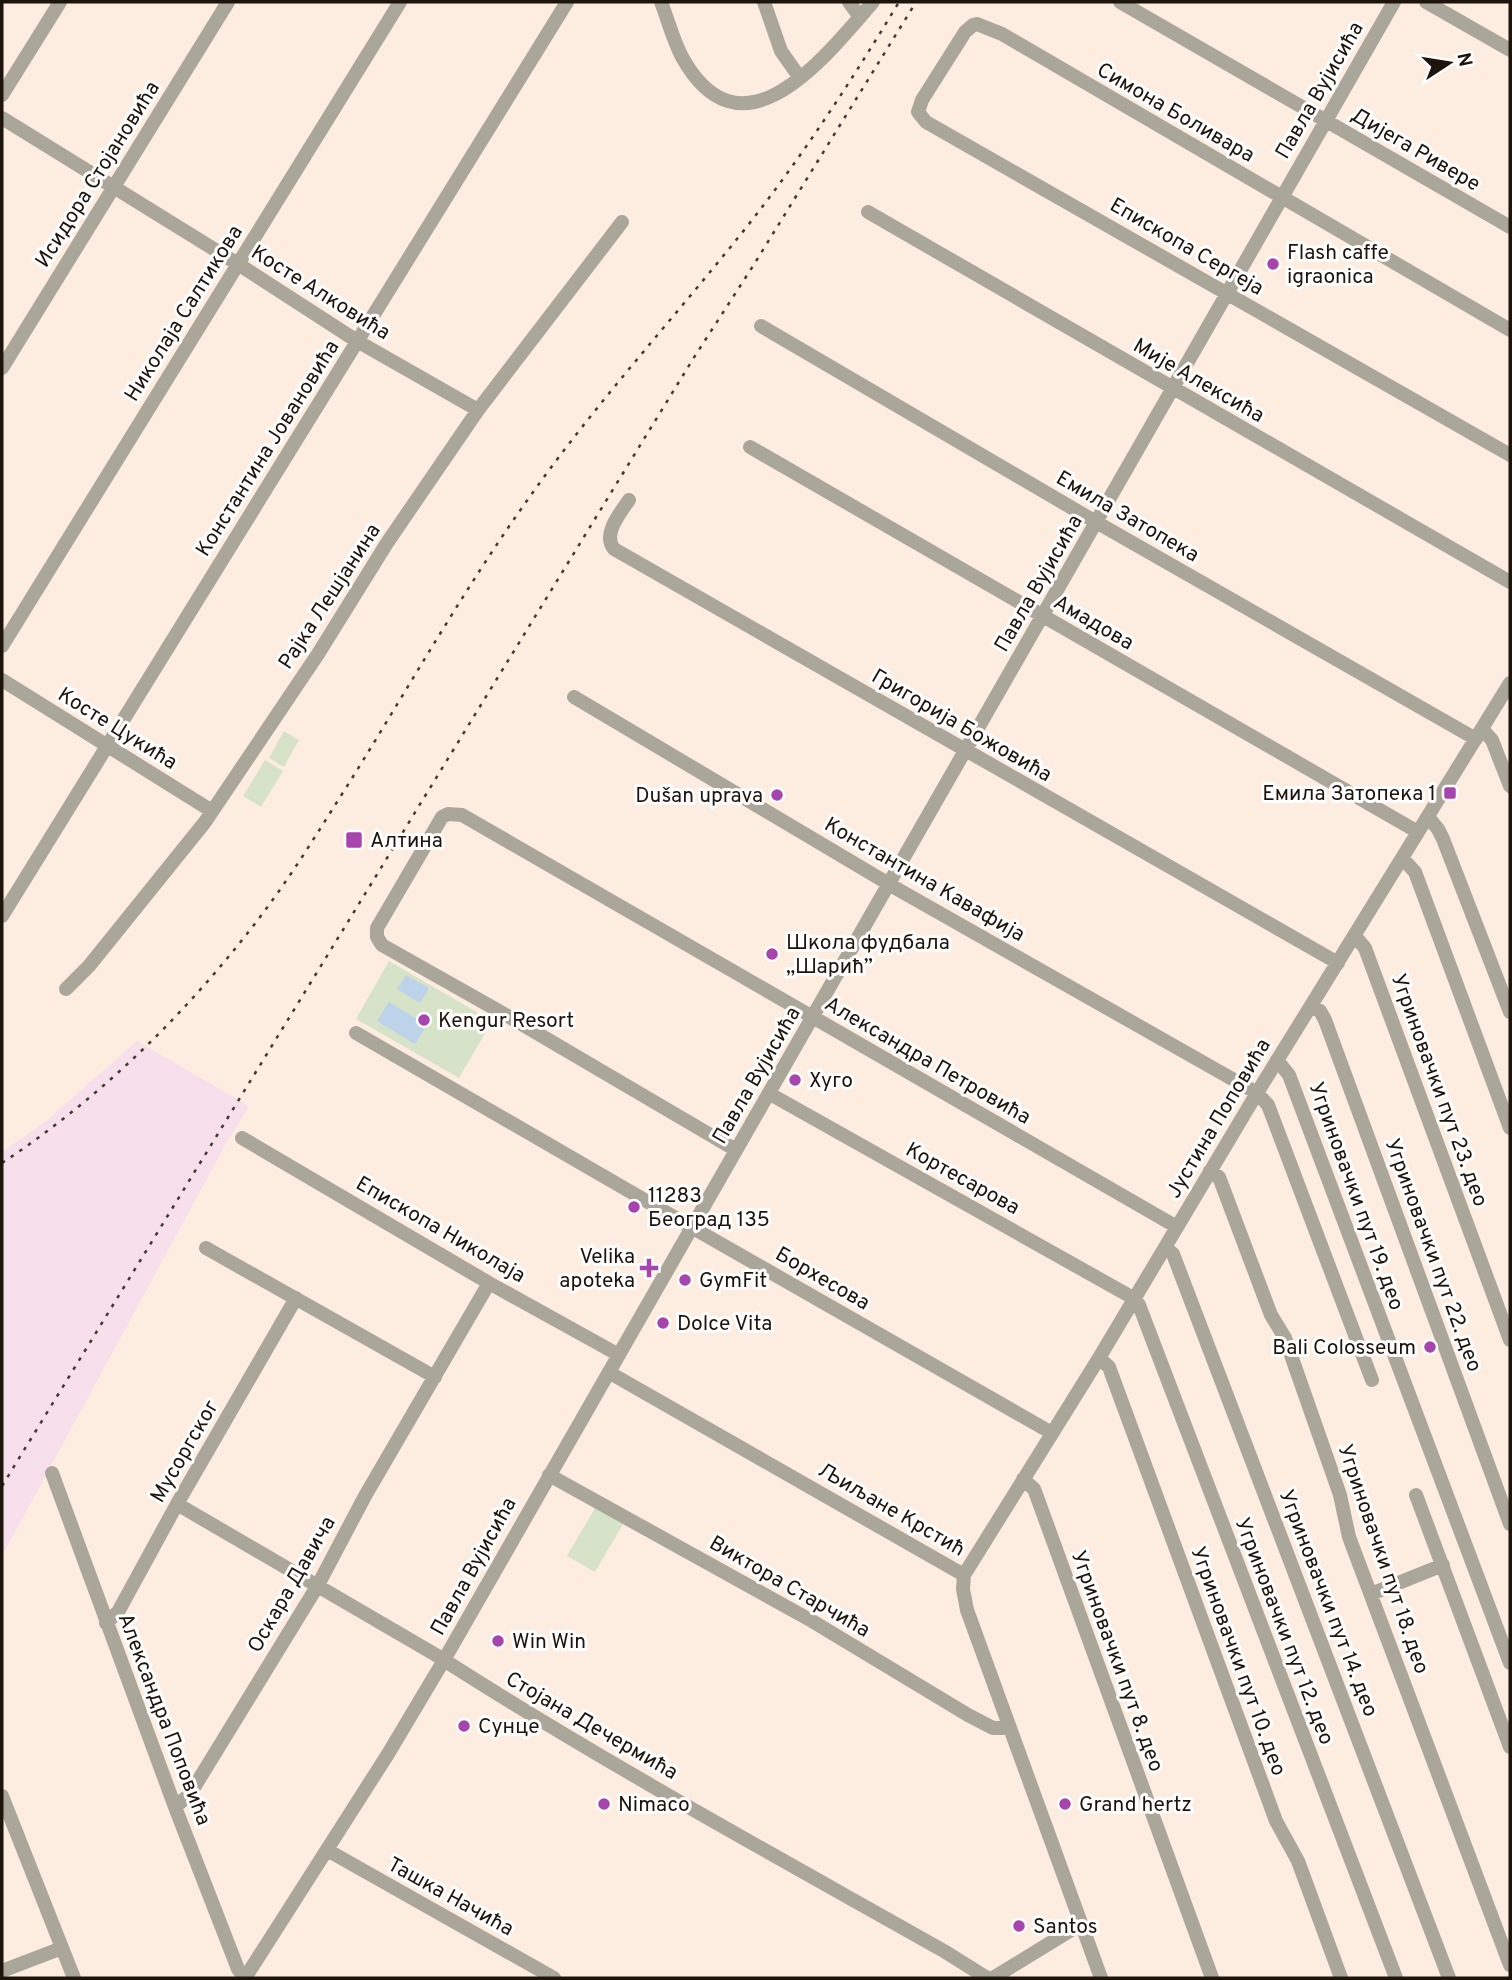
<svg xmlns="http://www.w3.org/2000/svg" width="1512" height="1980" font-family="Overpass,sans-serif">
<rect width="100%" height="100%" fill="#fdede0"/>
<path fill="#f7dfeb" d="M137,1041L249,1106L225,1145L2,1556V1152L45,1122Z"/>
<path fill="#d7e3c9" d="M284,731L299,740L284,767L269,758Z
M265,760L283,771L261,807L243,796Z
M389,961L492,1021L459,1078L356,1019Z
M595,1508L623,1524L595,1572L567,1556Z"/>
<path fill="#bcd3e9" d="M406,975L429,988L420,1003L397,989Z
M389,1002L427,1025L415,1044L377,1021Z"/>
<g fill="none" stroke-linecap="round" stroke-linejoin="round">
<path stroke="#aba69a" stroke-width="14" d="M661,2C668,20 673,40 682,57C742,165 825,57 873,2
M764,2L781,51L800,78
M849,2L860,17
M1120,2L1510,227
M1426,2L1510,50
M2,95L60,2
M2,118L238,264L357,341L478,410
M868,212L1510,582
M761,326L1096,522L1476,739
M1510,330L1002,34L977,24L973,25L965,32L922,100L918,112L926,122L1510,455
M2,368L228,2
M750,447L1418,832
M629,500C620,513 602,535 614,549L1338,963
M2,646L400,2
M2,680L212,811
M574,697L899,890L1257,1093L1268,1105L1372,1380
M1482,729L1492,740L1510,786
M1428,817L1438,829L1443,839L1510,1012
M1403,859L1415,872L1510,1128
M2,916L567,2
M1355,936L1365,948L1510,1340
M66,989L89,966L205,822L318,654L387,543L478,410L622,222
M1312,1006L1320,1011L1325,1020L1510,1524
M356,1033L693,1228L1052,1433
M1277,1060L1289,1075L1510,1663
M770,1094L1135,1299L1139,1305L1396,1978
M242,1138L489,1283L619,1355
M736,1150L506,1015L382,945L377,937V928L442,817L448,814L462,815L1177,1227
M1210,1171L1219,1177L1271,1315L1285,1338L1340,1495L1349,1537L1510,1965
M1165,1247L1173,1254L1449,1978
M206,1248L435,1377
M1099,1358L1109,1367L1276,1821L1298,1861L1341,1978
M610,1373L964,1575
M52,1473L175,1807L238,1969L245,1978
M549,1475L812,1621L968,1715L993,1728H1010
M1023,1479L1034,1489L1037,1497L1212,1978
M1416,1495L1510,1747
M177,1504L436,1655C601,1761 774,1855 944,1951L987,1978
M1371,1594L1443,1565
M106,1623L118,1612L177,1504L296,1298
M2,1796L74,1978
M175,1807L190,1794L318,1585L365,1496L489,1283
M327,1850L554,1978
M2,1971L62,1948
M245,1978L388,1754L444,1660L1394,2
M993,1978L1081,1924
M1101,1978L967,1610L963,1589L964,1575L1099,1358L1257,1093L1510,683"/>
<path stroke="#433930" stroke-width="2.5" stroke-dasharray="3.5 7" stroke-linecap="butt" d="M2,1163C103,1096 190,1010 263,913C294,872 321,827 349,783C409,687 465,587 531,495C597,402 674,318 745,229C802,157 852,80 899,2
M2,1486L693,359L753,266L916,2"/>
</g>
<g fill="#a645ad" stroke="#fefefe" stroke-width="2.5">
<circle cx="1273" cy="264" r="7"/>
<rect x="1443" y="786" width="14" height="14" rx="3.5"/>
<circle cx="777" cy="795" r="7"/>
<rect x="345" y="831" width="18" height="18" rx="3.5"/>
<circle cx="772" cy="954" r="7"/>
<circle cx="424" cy="1020" r="7"/>
<circle cx="795" cy="1080" r="7"/>
<circle cx="634" cy="1207" r="7"/>
<path d="M645.5 1257.5h7v7h7v7h-7v7h-7v-7h-7v-7h7z"/>
<circle cx="685" cy="1280" r="7"/>
<circle cx="663" cy="1323" r="7"/>
<circle cx="1430" cy="1347" r="7"/>
<circle cx="498" cy="1641" r="7"/>
<circle cx="464" cy="1726" r="7"/>
<circle cx="604" cy="1804" r="7"/>
<circle cx="1065" cy="1804" r="7"/>
<circle cx="1019" cy="1926" r="7"/>
</g>
<g text-anchor="middle" stroke-width="6" stroke-linejoin="round" paint-order="stroke">
<g font-size="21" fill="#1d140c" stroke="#fefefe">
<text transform="translate(1319 90) rotate(-60)" y="7">Павла Вујисића</text>
<text transform="translate(1176 112) rotate(30)" y="7">Симона Боливара</text>
<text transform="translate(1416 149) rotate(30)" y="7">Дијега Ривере</text>
<text transform="translate(97 174) rotate(-58)" y="7">Исидора Стојановића</text>
<text transform="translate(1187 246) rotate(30)" y="7">Епископа Сергеја</text>
<text transform="translate(321 292) rotate(32)" y="7">Косте Алковића</text>
<text transform="translate(183 313) rotate(-58)" y="7">Николаја Салтикова</text>
<text transform="translate(1199 380) rotate(30)" y="7">Мије Алексића</text>
<text transform="translate(267 448) rotate(-58)" y="7">Константина Јовановића</text>
<text transform="translate(1128 516) rotate(30)" y="7">Емила Затопека</text>
<text transform="translate(1038 583) rotate(-60)" y="7">Павла Вујисића</text>
<text transform="translate(329 596) rotate(-57)" y="7">Рајка Лешјанина</text>
<text transform="translate(1094 622) rotate(30)" y="7">Амадова</text>
<text transform="translate(962 725) rotate(30)" y="7">Григорија Божовића</text>
<text transform="translate(118 728) rotate(32)" y="7">Косте Цукића</text>
<text transform="translate(925 879) rotate(30)" y="7">Константина Кавафија</text>
<text transform="translate(928 1060) rotate(30)" y="7">Александра Петровића</text>
<text transform="translate(756 1075) rotate(-60)" y="7">Павла Вујисића</text>
<text transform="translate(1440 1090) rotate(70)" y="7">Угриновачки пут 23. део</text>
<text transform="translate(1218 1118) rotate(-59)" y="7">Јустина Поповића</text>
<text transform="translate(963 1178) rotate(29)" y="7">Кортесарова</text>
<text transform="translate(1357 1196) rotate(70)" y="7">Угриновачки пут 19. део</text>
<text transform="translate(441 1229) rotate(30)" y="7">Епископа Николаја</text>
<text transform="translate(1434 1255) rotate(70)" y="7">Угриновачки пут 22. део</text>
<text transform="translate(823 1278) rotate(30)" y="7">Борхесова</text>
<text transform="translate(184 1451) rotate(-60)" y="7">Мусоргског</text>
<text transform="translate(892 1509) rotate(30)" y="7">Љиљане Крстић</text>
<text transform="translate(1384 1559) rotate(71)" y="7">Угриновачки пут 18. део</text>
<text transform="translate(473 1566) rotate(-61)" y="7">Павла Вујисића</text>
<text transform="translate(291 1584) rotate(-60)" y="7">Оскара Давича</text>
<text transform="translate(790 1586) rotate(30)" y="7">Виктора Старчића</text>
<text transform="translate(1329 1603) rotate(69)" y="7">Угриновачки пут 14. део</text>
<text transform="translate(1285 1631) rotate(69)" y="7">Угриновачки пут 12. део</text>
<text transform="translate(1118 1661) rotate(70)" y="7">Угриновачки пут 8. део</text>
<text transform="translate(1239 1661) rotate(70)" y="7">Угриновачки пут 10. део</text>
<text transform="translate(165 1719) rotate(69)" y="7">Александра Поповића</text>
<text transform="translate(592 1725) rotate(30)" y="7">Стојана Дечермића</text>
<text transform="translate(451 1896) rotate(29)" y="7">Ташка Начића</text>
</g>
<g font-size="21" fill="#1d140c" stroke="#fefefe" text-anchor="start">
<text x="1287" y="259">Flash caffe<tspan x="1287" dy="24">igraonica</tspan></text>
<text x="1436" y="800" text-anchor="end">Емила Затопека 1</text>
<text x="763" y="802" text-anchor="end">Dušan uprava</text>
<text x="370" y="847">Алтина</text>
<text x="786" y="949">Школа фудбала<tspan x="786" dy="24">„Шарић”</tspan></text>
<text x="438" y="1027">Kengur Resort</text>
<text x="809" y="1087">Хуго</text>
<text x="648" y="1202">11283<tspan x="648" dy="24">Београд 135</tspan></text>
<text x="635" y="1263" text-anchor="end">Velika<tspan x="635" dy="24">apoteka</tspan></text>
<text x="699" y="1287">GymFit</text>
<text x="677" y="1330">Dolce Vita</text>
<text x="1416" y="1354" text-anchor="end">Bali Colosseum</text>
<text x="512" y="1648">Win Win</text>
<text x="478" y="1733">Сунце</text>
<text x="618" y="1811">Nimaco</text>
<text x="1079" y="1811">Grand hertz</text>
<text x="1033" y="1933">Santos</text>
</g>
</g>
<rect width="1512" height="1980" fill="none" stroke="#1d140c" stroke-width="7"/>
<g transform="translate(1449 63) rotate(78)" stroke="#fefefe" stroke-width="5" paint-order="stroke">
<path d="M0-5L12 26L0 18L-12 26Z" fill="#1d140c"/>
<text y="-10" font-size="19" font-weight="bold" text-anchor="middle" fill="#1d140c">N</text>
</g>
</svg>
